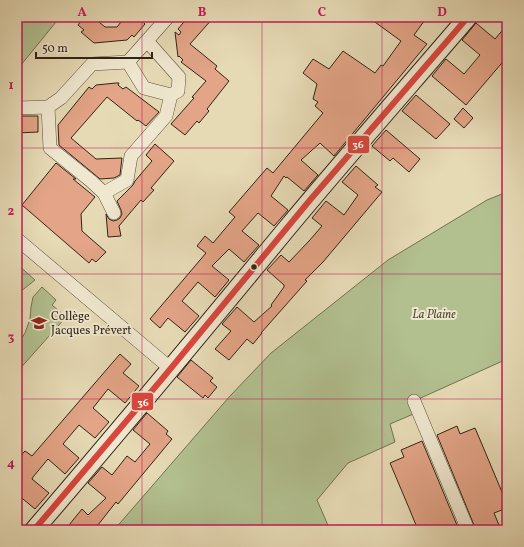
<svg xmlns="http://www.w3.org/2000/svg" width="524" height="547" font-family="Vollkorn,serif">
<rect width="100%" height="100%" fill="#e6dab5"/>
<filter id="stains"><feTurbulence type="fractalNoise" baseFrequency=".005" numOctaves="4"/><feColorMatrix values="0 0 0 0 .2 0 0 0 0 .09 0 0 0 0 .02 0 0 0 .5 -.17"/></filter>
<radialGradient id="worn" r=".72"><stop offset=".6" stop-color="#630" stop-opacity="0"/><stop offset="1" stop-color="#630" stop-opacity=".3"/></radialGradient>
<path fill="#b2c090" stroke="#717252" d="M17,17H60L17,70Z
M507,192V359L414,401L418,412L390,424L395,442L348,463L317,500L330,530H114L230,396L271,353L388,260L487,200Z
M17,264L35,280L20,292L17,290Z
M42,287L56,300L52,305L66,317L17,372V346L25,333L30,319L31,307L33,297Z
M17,300L19,302L22,311L17,324Z"/>
<path fill="#e3a487" stroke="#302414" d="M84,17H93L105,27H117L125,17H138L145,24L134,37L132,35L127,40L94,43L81,32L84,30L78,25Z
M188,17H214L190,44L217,66L215,69L229,81L207,109L209,111L199,123L197,121L185,135L171,124L194,98L192,97L206,81L181,62L183,60L179,56L178,57L175,32L179,35L181,32L178,29Z
M368,17H427L414,35L427,44L334,156L320,143L301,160L318,175L304,191L287,177L286,178L284,176L271,196L288,210L274,226L258,213L242,231L259,245L244,262L229,249L212,266L229,280L215,297L198,282L182,301L199,316L185,332L168,318L160,328L150,319L206,253L197,246L205,236L213,243L235,217L229,212L267,168L273,173L323,113L315,106L318,102L313,99L317,84L303,73L313,59L329,69L343,51L375,73L381,65L383,66L401,41Z
M476,23L495,39L507,25V57L466,105L432,76L446,59L464,74L480,55L462,40Z
M116,83H119L118,85L123,89L126,87L159,112L146,126L138,120L137,121L107,97L71,138L96,159L122,158L120,175L114,178L100,179L59,145L58,125L89,87L92,89L96,85Z
M416,95L450,124L436,139L402,111Z
M463,108L473,118L464,128L454,119Z
M17,116H38V132L17,133Z
M386,130L420,159L409,172L393,158L390,161L372,146Z
M155,144L174,161L151,188L154,190L143,202L141,200L119,226L121,236L108,237L106,214L109,219L113,221L117,220L120,218L122,214L121,210L117,201L133,185L135,181L152,161L146,155Z
M56,163L76,179H73L95,197L81,214L82,231L106,252L96,262L92,259L89,263L22,205Z
M356,166L378,185L375,187L382,192L323,262L305,280L307,281L261,333H262L253,344L247,339L229,360L215,349L231,331L222,324L237,307L254,322L272,306L271,305L284,287V285L267,270L281,255L289,262L309,241L322,226L312,218L326,201L344,215L358,195L342,182Z
M120,354L131,364L123,373L139,386L125,403L108,389L93,408L109,422L95,438L79,425L63,444L79,458L65,474L48,459L33,477L32,479L49,493L35,509L17,494V460L25,451L32,456Z
M191,360L213,378L210,381L217,387L208,398L205,395L203,398L177,377Z
M147,413L168,431L166,434L172,439L118,504L116,502L94,530H65L82,509L88,515L106,498L88,483L102,467L112,475L127,456L135,462L150,444L133,430Z
M457,426L460,434L475,428L481,442L507,504V508L494,513L501,530H476L437,435Z
M422,441L459,530H418L409,508L390,463L404,457L401,450Z"/>
<g fill="none" stroke-linecap="round" stroke-linejoin="round">
<defs>
<path id="street" d="M128,62L144,88L171,95L178,91L179,77L147,41
M48,107L50,148L91,181L104,193L114,213
M17,108L48,107L61,98L92,64L128,62L168,17
M104,193L127,180L131,156L166,116L171,95
M17,239L170,368
M414,401L468,530"/>
<path id="secondary" d="M34,530C120,430 204,329 288,227C347,156 408,87 468,17"/>
</defs>
<use href="#street" stroke="#5e523c" stroke-width="14"/>
<use href="#secondary" stroke="#302414" stroke-width="20"/>
<use href="#street" stroke="#efe7cf" stroke-width="13"/>
<use href="#secondary" stroke="#efe7cf" stroke-width="18"/>
<defs>
<path id="bus-1" d="M34,530L162,379L310,200L468,17"/>
</defs>
<use href="#bus-1" stroke="#efe7cf" stroke-width="9"/>
<use href="#bus-1" stroke="#d9463e" stroke-width="6"/>
</g>
<path fill="none" stroke="#c2185b" stroke-width="1" stroke-opacity="0.55" d="M142,17V530M262,17V530M382,17V530M17,148H507M17,274H507M17,399H507"/>
<defs>
<symbol id="school-bare" viewBox="-9 -9 18 18"><path d="M0-5L7-2L0 1L-7-2ZM-4 1L0 2.5L4 1V4Q0 6-4 4Z" fill="#8f2418" stroke="#efe7cf" stroke-width="2.5" paint-order="stroke"/></symbol>
</defs>
<g fill-rule="evenodd">
<use href="#school-bare" x="28" y="312" width="22" height="22"/>
</g>
<circle fill="#302414" stroke="#efe7cf" stroke-width="1.5" cx="254" cy="267" r="3.5"/>
<g text-anchor="middle" stroke-width="4" stroke-linejoin="round" paint-order="stroke">
<g font-size="12" font-style="italic" fill="#504b33" stroke="#efe7cf">
<text x="434" y="318">La Plaine</text>
</g>
<g font-size="12" fill="#302414" stroke="#efe7cf" text-anchor="start">
<text x="51" y="320">Collège<tspan x="51" dy="14">Jacques Prévert</tspan></text>
</g>
</g>
<g stroke="#efe7cf" stroke-width="1.5">
<rect x="347" y="135" width="23" height="19" rx="4" fill="#d9463e"/>
<rect x="131" y="392" width="23" height="19" rx="4" fill="#d9463e"/>
</g>
<g font-size="11" text-anchor="middle" font-weight="bold" fill="#fff">
<text x="358" y="148">36</text>
<text x="143" y="406">36</text>
</g>
<rect width="524" height="547" fill="none" stroke="#e6dab5" stroke-width="44"/>
<path d="M36 52v6h116v-6" fill="none" stroke="#302414" stroke-width="2"/>
<text x="42" y="52" font-size="12" fill="#302414" stroke="#efe7cf" stroke-width="3" paint-order="stroke">50 m</text>
<rect x="22" y="22" width="480" height="503" fill="none" stroke="#c2185b" stroke-width="1.5"/>
<g font-size="13" text-anchor="middle" font-weight="bold" fill="#c2185b">
<text x="82" y="16">A</text>
<text x="202" y="16">B</text>
<text x="322" y="16">C</text>
<text x="442" y="16">D</text>
<text x="11" y="89">1</text>
<text x="11" y="215">2</text>
<text x="11" y="341">3</text>
<text x="11" y="467">4</text>
</g>
<rect width="100%" height="100%" filter="url(#stains)"/>
<rect width="100%" height="100%" fill="url(#worn)"/>
</svg>
